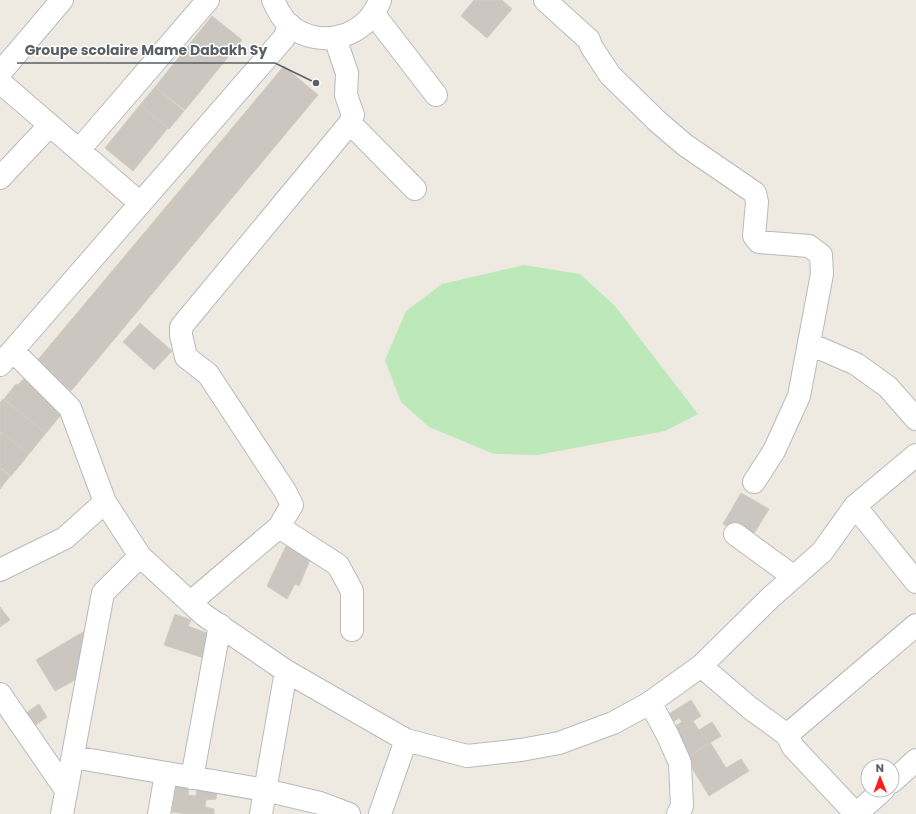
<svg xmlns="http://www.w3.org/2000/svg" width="916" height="814" font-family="Poppins,sans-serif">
<rect width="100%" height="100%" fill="#eeeae1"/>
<path fill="#bde9ba" d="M524,265L580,274L615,306L698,414L665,431L537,455L494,454L429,427L401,402L385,360L406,311L442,284Z"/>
<path fill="#cbc7c0" stroke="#d3ccbe" d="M474,0H502L512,9L487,38L461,16Z
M212,16L242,40L185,110L155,87Z
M284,66L318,95L71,391L36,362Z
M155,87L184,111L169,129L140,105Z
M140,105L168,128L133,171L105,148Z
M140,323L172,351L154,370L123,342Z
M26,376L66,409L46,433L4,399L16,384L18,385Z
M3,399L46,433L29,454L0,431V403Z
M0,431L29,454L11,476L0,467Z
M0,468L10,476L0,489Z
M741,493L769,509L750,540L723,524Z
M286,546L310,560L299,586L295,584L287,599L267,586Z
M0,607L10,620L0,627Z
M175,614L191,620L188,626L212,635L204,658L164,645Z
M93,626L82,676L55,691L36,660Z
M691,700L701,716L693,721L699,730L712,722L721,736L686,758L668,730L682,722L679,718L666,726L661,719Z
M39,704L47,717L27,731L19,718Z
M710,742L726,768L741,759L749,771L709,796L686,758Z
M176,784L189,786L188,795L196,796L197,787L217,790L216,799L206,800L205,807L214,809V814H189L172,812Z"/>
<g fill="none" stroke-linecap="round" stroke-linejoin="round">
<defs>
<path id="minor" d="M273,0C277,9 282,19 290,26C321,50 367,37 380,0
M545,0L589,40L591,46L610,75L658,122L685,145L755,193L757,202L754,236L759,242L809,246L821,255L822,274L799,396L774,451L754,482
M373,13L436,95
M0,73L62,0
M0,82L140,203
M350,123L415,189
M79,150L208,0
M0,178L50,125
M810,344L856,364L888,387L916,419
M13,351L70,408L105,502L140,556L204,615L286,671L406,740L467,756L521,750L559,743L613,723L648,704L701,666L770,598L822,552L855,506L916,455
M0,365L284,38L290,25
M855,506L916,582
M279,527L338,565L352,591V630
M735,534L794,577
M0,570L65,538L105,502
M191,602L279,527L292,505L285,491L208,374L186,357L181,335V327L350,123L353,115L346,95L347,73L335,38
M701,666L750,708L787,735L793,747L856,814
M0,694L66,790
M650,702L668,736L680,763L682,806L678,814
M787,735L916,625
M73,757L265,790L320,803L349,814
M192,778L220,625
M892,782L916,760
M62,814L103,593L140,556
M159,814L166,774
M261,814L286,671
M380,814L406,740
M856,814L883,790"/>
</defs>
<use href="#minor" stroke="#b6babf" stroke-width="24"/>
<use href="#minor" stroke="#fff" stroke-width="22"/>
</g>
<path fill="none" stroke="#595f64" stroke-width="1.5" d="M316 83L275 63H17"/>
<circle fill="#595f64" stroke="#fff" stroke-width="1.5" cx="316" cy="83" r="4"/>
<g font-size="14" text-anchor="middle" font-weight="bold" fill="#595f64" stroke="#fff" stroke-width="3" stroke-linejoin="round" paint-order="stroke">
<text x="146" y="55">Groupe scolaire Mame Dabakh Sy</text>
</g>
<g transform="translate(880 778) rotate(359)"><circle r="19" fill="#ffffff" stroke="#bdbfc1"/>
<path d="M0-3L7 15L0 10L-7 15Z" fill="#fb1d1a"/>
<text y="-6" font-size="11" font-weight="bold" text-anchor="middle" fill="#595f64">N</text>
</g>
</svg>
